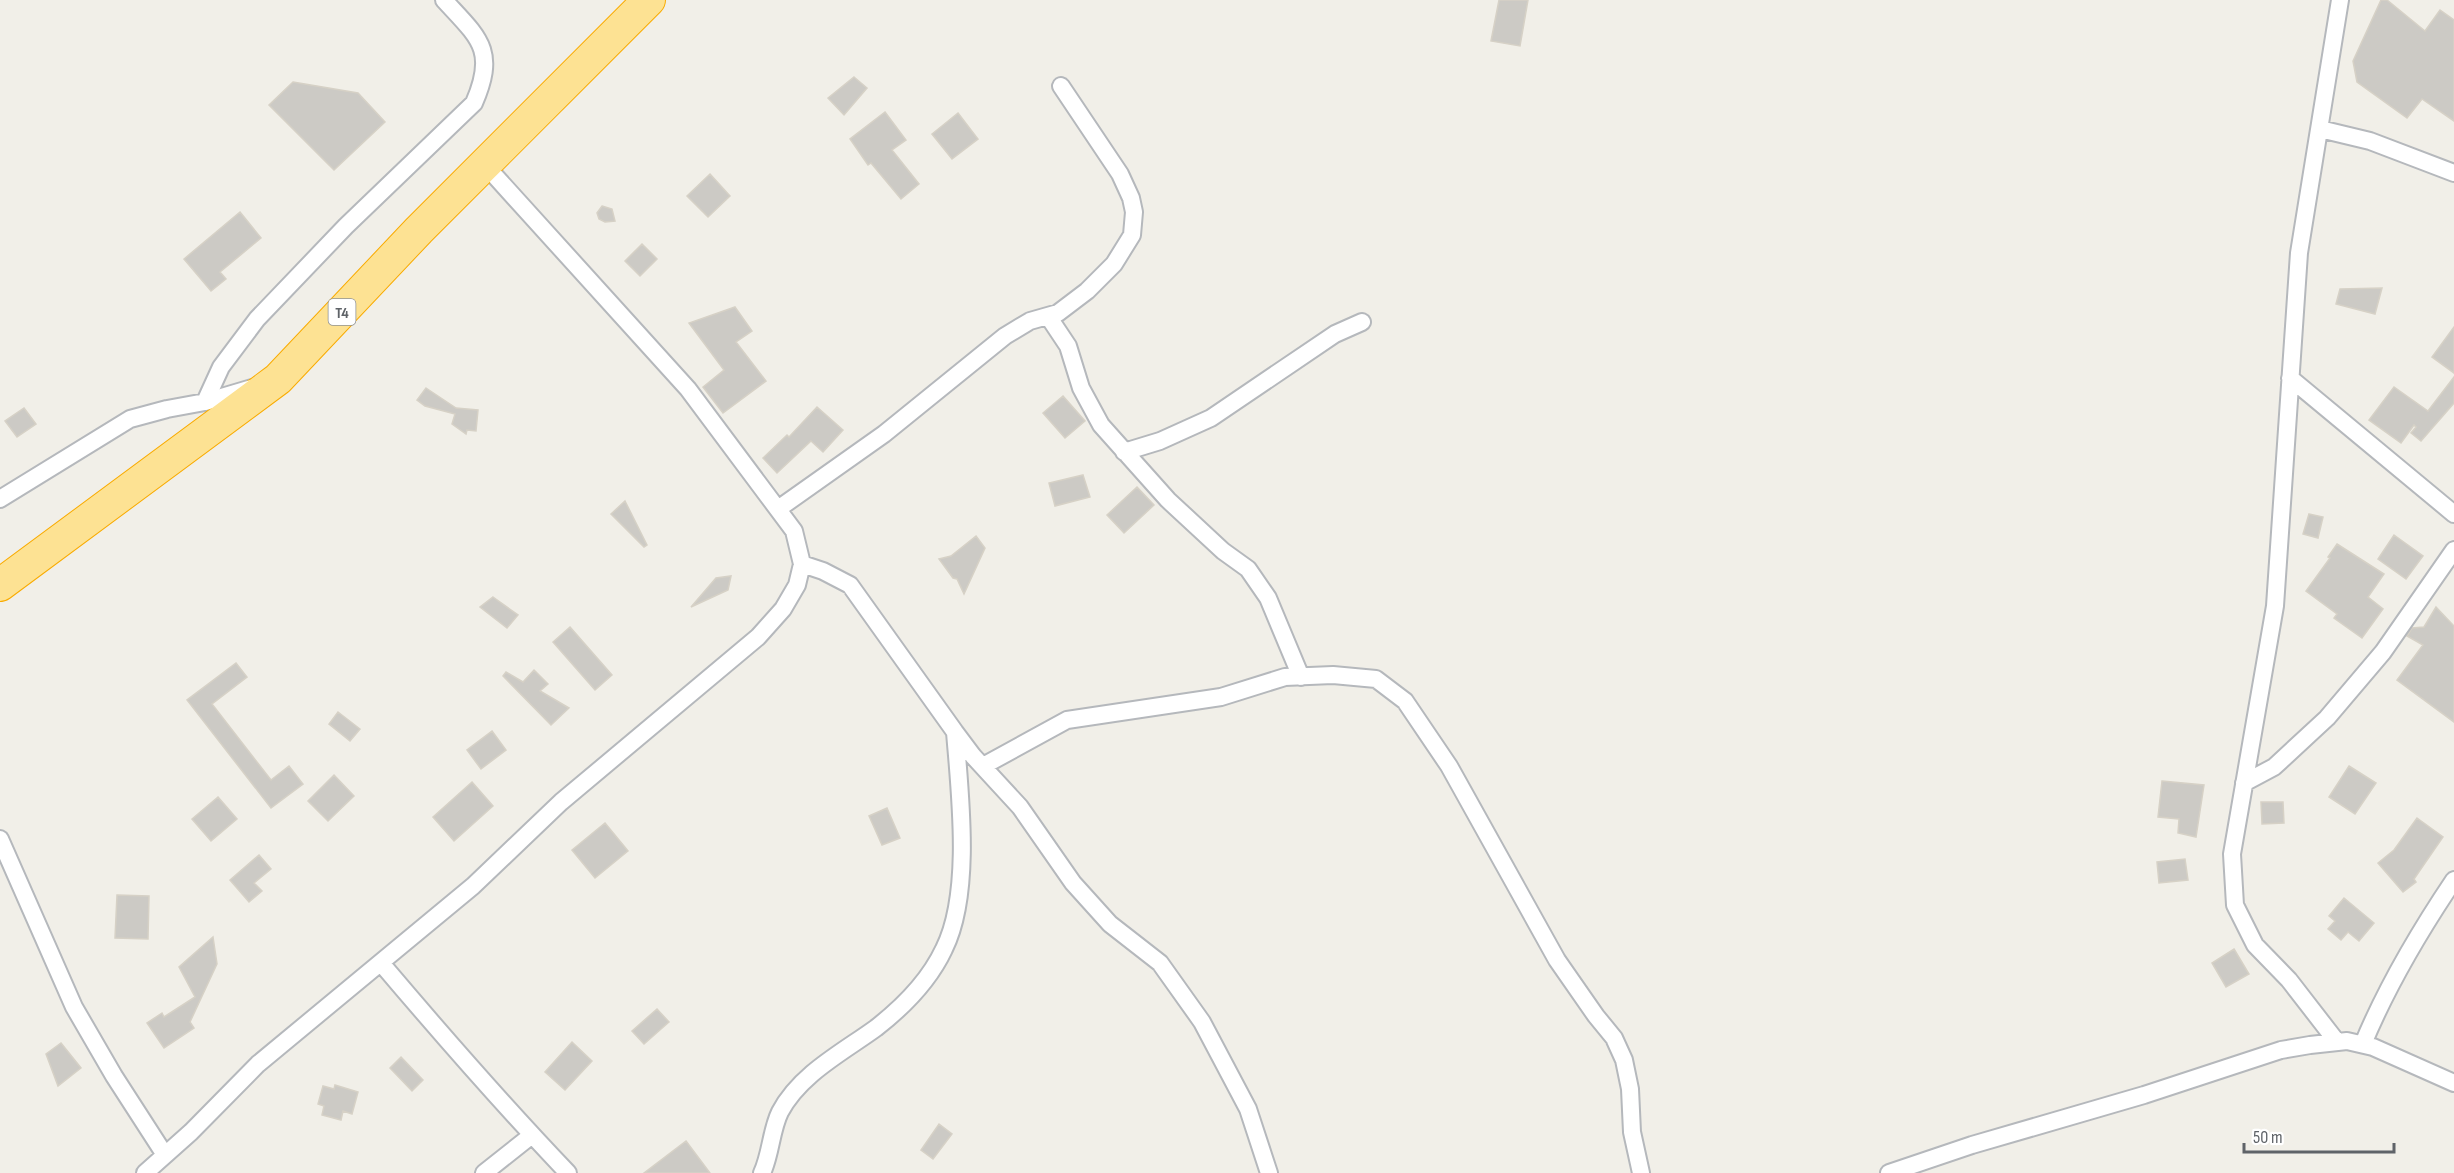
<svg xmlns="http://www.w3.org/2000/svg" width="2454" height="1173" font-family="'Sofia Sans Condensed',sans-serif">
<rect width="100%" height="100%" fill="#f1efe8"/>
<path fill="#cccac5" stroke="#d6d1c6" stroke-width="1.5" d="M1499,0H1528L1520,46L1491,41Z
M2381,0H2387L2425,31L2440,10L2454,20V121L2422,99L2407,118L2357,82L2353,61Z
M854,77L867,88L844,115L828,98Z
M293,82L358,93L385,122L334,170L269,105Z
M885,112L906,140L892,150L919,184L901,199L871,163L868,165L850,139Z
M958,113L978,139L952,159L932,134Z
M710,174L730,196L708,217L687,196Z
M602,206L612,209L615,221L605,222L599,219L597,213Z
M240,212L261,238L220,272L226,279L211,291L184,259Z
M642,244L657,259L640,276L625,261Z
M2382,288L2375,314L2336,304L2340,289Z
M735,307L752,331L736,342L766,381L723,413L703,387L724,370L689,323Z
M2454,327V373L2432,357Z
M2454,377V403L2421,441L2411,433L2416,427L2414,425L2401,443L2369,420L2394,387L2428,411Z
M426,388L456,408L478,410L476,431L467,430L466,434L452,424L455,414L425,406L417,400Z
M1063,396L1085,421L1065,438L1043,413Z
M817,407L843,430L823,452L811,441L777,473L763,458L787,435L789,437Z
M24,408L36,424L17,437L5,421Z
M1083,475L1090,497L1055,506L1049,483Z
M1137,487L1154,505L1124,533L1107,515Z
M625,501L647,545L644,547L611,514Z
M2309,514L2323,517L2318,538L2303,534Z
M2394,535L2423,556L2406,579L2378,559Z
M976,536L985,548L964,594L957,579L953,578L939,559L951,556Z
M2337,544L2384,574L2368,597L2383,609L2362,638L2334,618L2337,614L2306,591L2330,558L2328,557Z
M731,576L728,590L691,607L716,578Z
M493,597L518,615L507,628L480,607Z
M2436,607L2454,626V722L2397,680L2423,645L2407,636L2412,628L2424,627Z
M570,627L612,675L595,690L553,642Z
M236,663L247,677L212,704L271,780L289,766L303,784L271,808L187,700Z
M534,670L548,684L540,691L569,708L551,725L503,676L506,672L523,682Z
M338,712L360,729L350,741L329,724Z
M492,731L506,750L481,769L467,750Z
M2349,766L2376,783L2355,814L2329,797Z
M334,775L354,796L328,821L308,801Z
M2162,781L2204,785L2196,837L2178,833L2179,819L2158,817Z
M472,782L493,806L454,841L433,817Z
M218,797L237,819L211,841L192,819Z
M2261,802H2283L2284,823L2262,824Z
M887,808L900,838L882,845L869,816Z
M2417,818L2443,837L2414,879L2416,882L2403,892L2378,863L2394,850Z
M605,823L628,851L595,878L572,850Z
M259,855L271,869L254,883L262,891L249,902L230,880Z
M2185,859L2188,880L2159,883L2157,862Z
M117,895L149,896L148,939L115,938Z
M2344,898L2374,923L2359,941L2348,932L2341,940L2328,929L2335,921L2329,916Z
M213,937L217,964L190,1022L194,1028L164,1048L147,1023L162,1013L164,1017L195,997L179,967Z
M2234,949L2249,974L2226,987L2212,963Z
M657,1009L669,1022L644,1044L632,1031Z
M572,1042L592,1061L565,1090L545,1072Z
M61,1043L81,1068L58,1086L46,1054Z
M401,1057L423,1080L412,1091L390,1068Z
M335,1085L358,1092L352,1114L343,1111L341,1120L322,1115L324,1106L318,1104L323,1086L334,1089Z
M939,1124L952,1134L933,1159L921,1150Z
M686,1141L710,1173H644Z"/>
<g fill="none" stroke-linecap="round" stroke-linejoin="round">
<defs>
<path id="street" d="M2320,129L2370,141L2454,173
M1048,316L1068,346L1081,388L1101,425L1168,500L1223,551L1248,569L1268,598L1301,677
M2290,378L2454,514
M205,402L221,367L257,319L346,226L474,103C497,50 479,38 444,0
M1124,452L1160,441L1211,418L1335,334L1362,322
M0,499L130,419L167,409L205,402L252,388
M778,509L884,434L1005,336L1030,321L1058,313L1087,291L1114,264L1132,235L1134,212L1131,198L1120,174L1061,86
M802,564L823,571L850,585L955,732L973,756L1020,807L1073,883L1110,924L1160,963L1202,1022L1248,1109L1269,1173
M983,766L1067,720L1221,697L1285,677L1333,675L1376,679L1405,701L1449,766L1557,960L1596,1016L1614,1038L1624,1060L1630,1089L1632,1132L1641,1173
M2244,783L2274,767L2327,718L2383,652L2454,550
M0,839L74,1007L114,1076L165,1155
M381,963C442,1035 503,1105 568,1173
M2337,1042L2289,980L2255,945L2235,905L2232,854L2275,606L2299,253L2340,0
M2363,1044C2387,986 2419,932 2454,880
M145,1173L191,1132L258,1064L473,886L561,802L758,637L783,609L797,585L802,564L794,531L688,389L486,166
M484,1173L532,1135
M762,1173C771,1154 771,1130 780,1112C800,1074 843,1052 876,1028C903,1007 929,981 944,949C972,893 960,794 955,732
M1889,1173L1972,1145L2144,1095L2281,1050L2310,1045L2347,1041L2373,1047L2454,1083"/>
<path id="highway" d="M0,585L278,379L419,230L649,0"/>
</defs>
<use href="#street" stroke="#b5b8bc" stroke-width="20"/>
<use href="#highway" stroke="#f9ab00" stroke-width="34"/>
<use href="#street" stroke="#fff" stroke-width="16"/>
<use href="#highway" stroke="#fde293" stroke-width="32"/>
</g>
<g text-anchor="middle" stroke-width="5" stroke-linejoin="round" paint-order="stroke">
<rect fill="#fff" stroke="#8f9295" stroke-width="1.5" x="328.5" y="299" width="27" height="26" rx="4.5"/>
<g font-size="16" font-weight="bold" fill="#5f6368">
<text x="342" y="318">T4</text>
</g>
</g>
<path d="M2244 1143v9h150v-9" fill="none" stroke="#5f6368" stroke-width="3"/>
<text x="2253" y="1143" font-size="18" fill="#5f6368" stroke="#ffffff" stroke-width="4.5" paint-order="stroke">50 m</text>
</svg>
